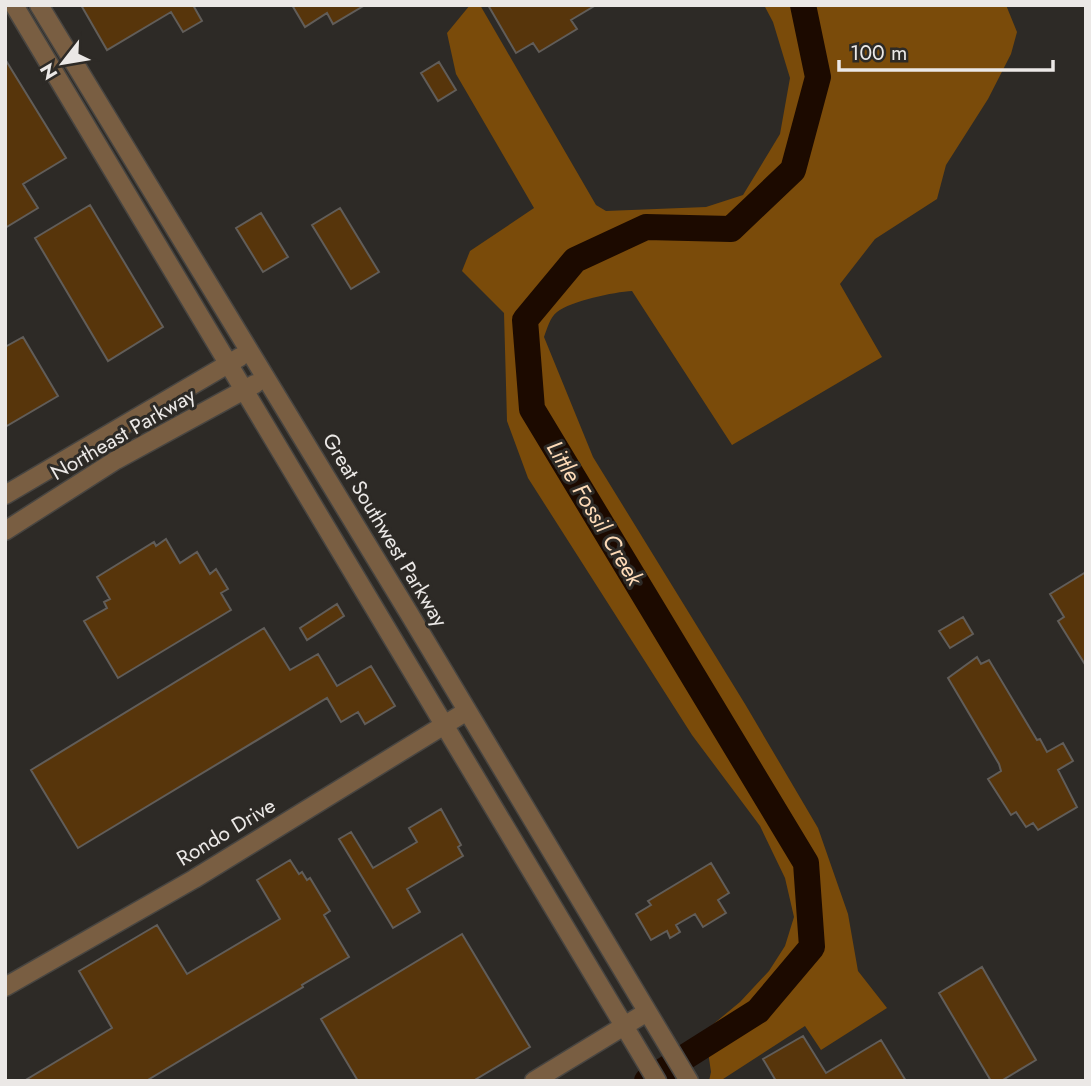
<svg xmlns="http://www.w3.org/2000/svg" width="1091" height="1086" font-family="Jost,sans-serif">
<rect width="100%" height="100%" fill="#2d2a26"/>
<path fill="#7a4b0a" d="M470,5H480L596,205L606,211L706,207L743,195L780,134L790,78L773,22L764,5H1006L1017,32L1011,54L988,99L946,165L937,199L875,239L840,284L882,357L732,445L632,291C614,292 571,301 557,312C550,317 547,329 544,337L593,457L745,704L818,828L848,914L858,971L887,1008L821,1050L805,1026L720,1081H709L711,1072L705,1031L740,1002L769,971L785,946L794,917L785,878L760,826L692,735L528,478L507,421L504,313L462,271L470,251L534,208L456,74L447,33Z"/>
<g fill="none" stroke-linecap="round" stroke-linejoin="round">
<path stroke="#1c0a00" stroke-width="26" d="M647,1081L758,1011L812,947L806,863L532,409L525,320L575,260L646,227L731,229L793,170L818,77L803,5"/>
</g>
<path fill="#57350b" stroke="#615d59" stroke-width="2" d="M81,5H193L202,21L183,32L171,12L107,50Z
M292,5H365L333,24L327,13L305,27Z
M488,5H596L571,20L577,29L539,52L533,43L516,53Z
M5,59L66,158L23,184L38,208L5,228Z
M439,62L456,90L438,101L421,73Z
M90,205L163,327L108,361L35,238Z
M340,208L379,272L351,289L312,225Z
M261,213L288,257L263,272L236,228Z
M23,337L58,396L5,427V347Z
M166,539L180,563L197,552L210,574L216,569L228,589L221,593L231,610L118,678L84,621L107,608L104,602L110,599L97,577L154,542L156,546Z
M1086,572V666L1058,621L1064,617L1050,594Z
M337,604L344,616L307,640L300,628Z
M963,617L973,634L950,648L939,631Z
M264,628L290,670L318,654L337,686L371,666L395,706L365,724L358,712L341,722L327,698L78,848L31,770Z
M977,657L981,664L989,660L1037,740L1040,739L1047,752L1063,743L1073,761L1058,770L1077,807L1038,830L1033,823L1026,827L1016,812L1011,815L988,779L1001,771L999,764L948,678Z
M441,809L461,845L458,847L463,856L407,889L420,912L393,928L339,839L351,832L373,868L417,842L409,828Z
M290,860L299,874L302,872L307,880L310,878L330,911L324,915L349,957L302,985L303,987L146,1081H24L112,1028L79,971L157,925L187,974L280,919L257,880Z
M711,863L729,893L718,900L726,913L703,927L695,914L676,925L680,932L670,938L667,931L651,940L636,914L651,905L648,901Z
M462,934L530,1047L473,1081H358L321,1019Z
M982,967L1036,1060L1001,1081H991L939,993Z
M803,1036L826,1073L881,1040L906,1081H776L763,1059Z"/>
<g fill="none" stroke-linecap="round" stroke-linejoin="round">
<defs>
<path id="minor" d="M14,5L657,1081
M39,5L410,615L689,1081
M5,495L240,357
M5,531L116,460L255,384
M5,987L194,879L467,711
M534,1081L647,1012"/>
</defs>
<use href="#minor" stroke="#484541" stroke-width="21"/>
<use href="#minor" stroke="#795e42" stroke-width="18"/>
</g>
<g text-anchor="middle" stroke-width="6" stroke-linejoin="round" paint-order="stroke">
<g font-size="21" fill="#ebe8e6" stroke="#2d2a26">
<text transform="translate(123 434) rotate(-30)" y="7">Northeast Parkway</text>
<text transform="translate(385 530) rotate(59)" y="7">Great Southwest Parkway</text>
<text transform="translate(226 832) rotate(-31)" y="7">Rondo Drive</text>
</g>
<g font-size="23" font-style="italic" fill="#fddab7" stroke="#2d2a26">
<text transform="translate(595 513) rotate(59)" y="8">Little Fossil Creek</text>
</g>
</g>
<rect width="1091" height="1086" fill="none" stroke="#ebe8e6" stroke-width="14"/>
<g transform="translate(63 63) rotate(239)" stroke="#2d2a26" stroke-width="5" paint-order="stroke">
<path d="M0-5L12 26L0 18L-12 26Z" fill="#ebe8e6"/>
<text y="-10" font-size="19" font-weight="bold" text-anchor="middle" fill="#ebe8e6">N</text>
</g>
<path d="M839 60v10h214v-10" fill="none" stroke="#ebe8e6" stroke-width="3.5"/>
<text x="850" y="60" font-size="21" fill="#ebe8e6" stroke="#2d2a26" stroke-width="5" paint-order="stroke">100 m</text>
</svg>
